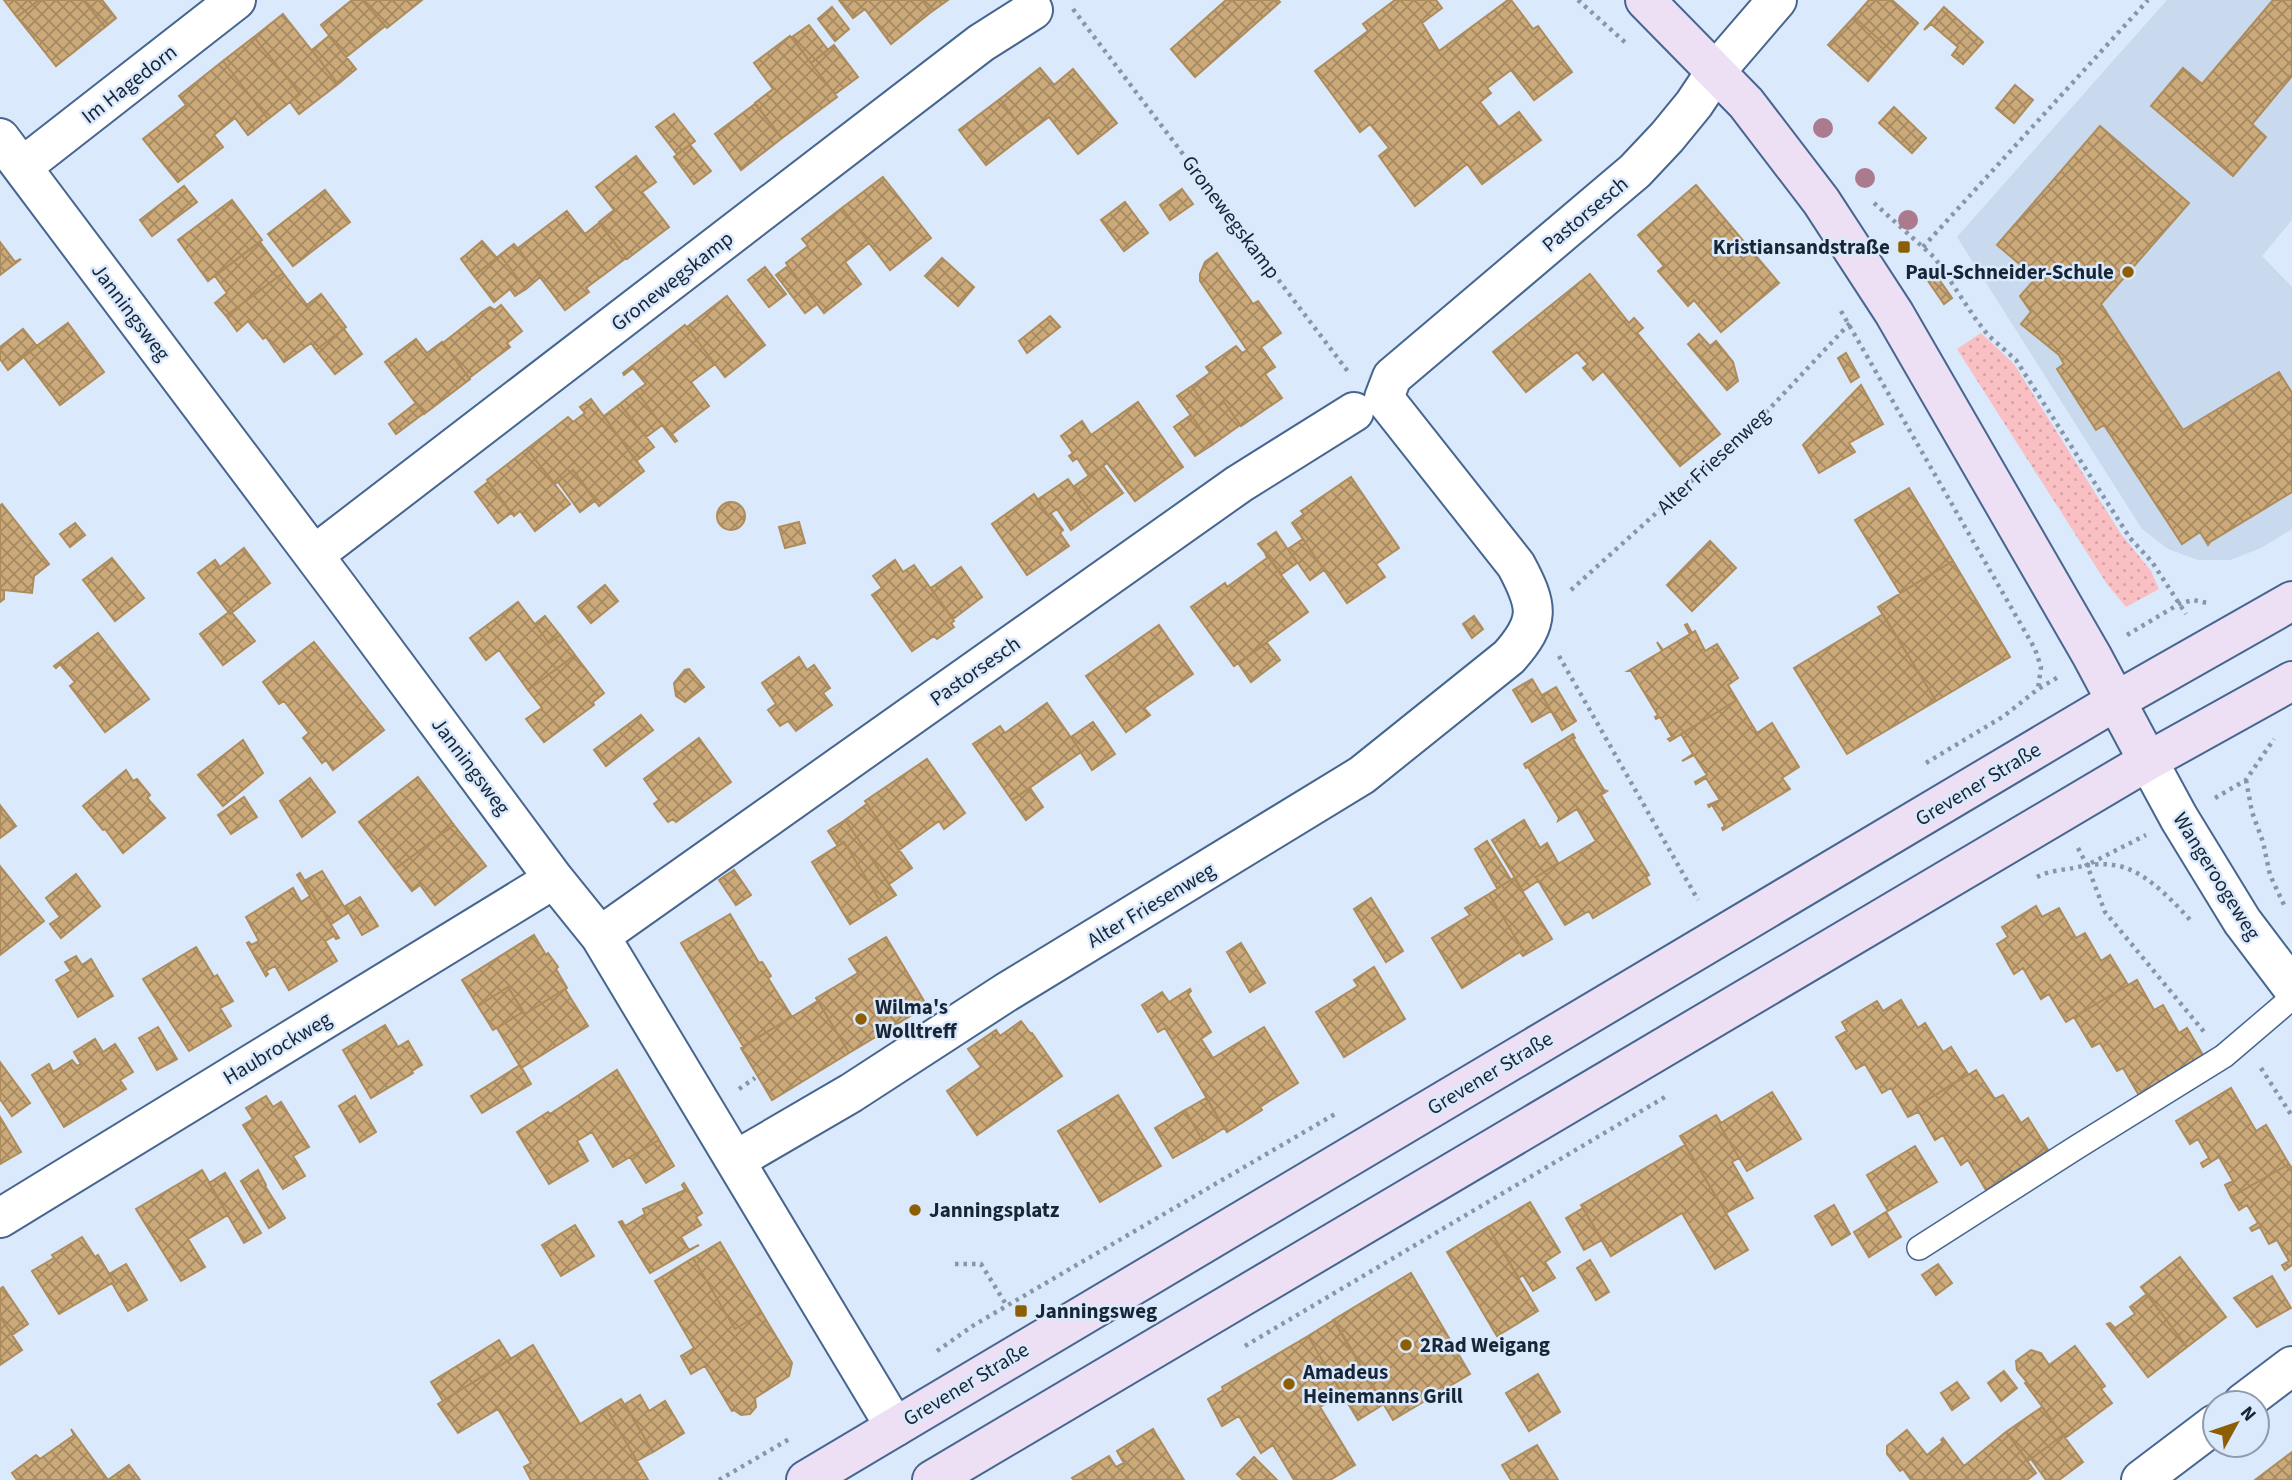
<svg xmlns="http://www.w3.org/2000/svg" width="2292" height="1480" font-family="'Source Sans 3',sans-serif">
<defs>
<pattern id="grass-dots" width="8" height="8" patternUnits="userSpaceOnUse" patternTransform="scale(1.75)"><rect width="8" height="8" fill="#f9bfc2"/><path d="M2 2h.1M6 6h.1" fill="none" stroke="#d5a4a7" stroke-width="1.8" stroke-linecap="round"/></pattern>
<pattern id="building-cross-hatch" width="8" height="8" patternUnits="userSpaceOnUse" patternTransform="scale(1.75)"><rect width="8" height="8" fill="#cca978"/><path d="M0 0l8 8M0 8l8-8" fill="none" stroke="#a58963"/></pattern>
</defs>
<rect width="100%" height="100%" fill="#dae9fc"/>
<path fill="#c9d9ee" d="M2167,0H2292V220L2262,256L2292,287V529L2261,548L2230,560H2198L2168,549L2142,529L1957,237Z"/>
<path fill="url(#grass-dots)" d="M1981,333L2014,364L2121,534L2151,571L2159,589L2126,607L2107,584L1957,349Z"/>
<path fill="url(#building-cross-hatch)" stroke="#ad8b5b" stroke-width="2" d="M4,0H39L17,17Z
M39,0H83L105,27L56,66L17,17Z
M83,0H102L116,18L105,27Z
M352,0H362L385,26L346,57L321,25Z
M362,0H422L387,28Z
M839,0H922L931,12L891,44L865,9L853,18Z
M922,0H948L931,12Z
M1226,0H1278L1280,2L1195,77L1171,49Z
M1395,0H1436L1442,8L1422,23L1439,51L1508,0H1511L1533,29L1538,26L1572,72L1534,100L1511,70L1487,88L1491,93L1480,102L1499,127L1519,112L1541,140L1482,184L1467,164L1415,206L1379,156L1389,148L1370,124L1360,132L1315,71L1368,31L1363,24Z
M1869,0H1892L1918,23L1893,52L1854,17Z
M2273,0H2292V76L2252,124L2266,137L2233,176L2151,106L2183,68L2202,84Z
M832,7L849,29L835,41L818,19Z
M1944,7L1983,42L1963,64L1952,55L1958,47L1931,24L1924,30Z
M283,14L338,84L299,114L290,102L300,94L254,37Z
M1854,17L1893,52L1868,81L1828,45Z
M809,25L828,50L811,63L792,37Z
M329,36L356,69L338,84L312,50Z
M790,36L837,97L782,138L755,103L773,89L754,63Z
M254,37L300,94L268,119L223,61Z
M834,45L858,77L835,94L811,63Z
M223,61L268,119L248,135L235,118L214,135L223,147L178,182L143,139L186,105L179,96Z
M1040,68L1054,85L1073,69L1117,123L1078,154L1049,117L1026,134L1000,99Z
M2015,85L2033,100L2014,123L1996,108Z
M1000,99L1026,134L986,165L959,130Z
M755,104L782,138L741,170L715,134Z
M1894,107L1926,138L1912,153L1879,123Z
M674,114L695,141L677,154L656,127Z
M2100,126L2189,203L2101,304L2183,430L2279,372L2292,393V492L2210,542L2208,545L2200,532L2182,544L2104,425L2096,430L2057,369L2064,364L2059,355L2021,324L2031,312L2020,296L2036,278L1997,245Z
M690,145L711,171L694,184L674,157Z
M636,156L656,182L642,192L669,227L627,259L599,222L614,210L596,187Z
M883,177L931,238L890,270L842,208Z
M1696,185L1779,283L1721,332L1694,300L1688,306L1658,271L1664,266L1638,235Z
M184,186L197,202L152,236L140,220Z
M1182,189L1193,204L1170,220L1160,205Z
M325,190L350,222L293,266L268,234Z
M232,200L262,240L208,281L178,240Z
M1125,202L1148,233L1124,251L1101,220Z
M842,208L869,243L845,262L861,284L824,313L786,263L808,246L802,239Z
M567,211L585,234L599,223L626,258L586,288L589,292L565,310L518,248Z
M482,241L497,258L474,276L461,259Z
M0,242L15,262L21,259L0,275Z
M260,242L283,273L226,316L215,303L227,293L215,276Z
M514,244L540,277L526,289L500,255Z
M1217,253L1253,304L1258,301L1281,333L1261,347L1275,367L1265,374L1282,398L1241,426L1224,402L1210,413L1192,386L1210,373L1206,367L1236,346L1242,353L1247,350L1200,281V274L1205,262Z
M500,255L526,289L515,296L510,289L494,302L474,276Z
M942,258L974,287L958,306L925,276Z
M788,266L817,304L805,313L776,275Z
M765,267L786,294L769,307L748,280Z
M283,273L307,305L321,294L346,327L316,350L311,343L284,362L266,337L263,339L248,321L237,331L226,316Z
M1590,274L1629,323L1634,318L1643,328L1637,333L1720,434L1680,466L1603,371L1593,380L1583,368L1588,364L1577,352L1526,392L1493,352Z
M1936,275L1952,298L1944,304L1928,281Z
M727,296L765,345L725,377L687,327Z
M501,305L522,331L507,343L510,347L469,378L443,343L482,312L490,307L495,310Z
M1050,316L1060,327L1027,353L1019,341Z
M68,323L104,372L60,405L23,356Z
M685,325L715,364L691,382L709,406L672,434L677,441L675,442L636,391L646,384L633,368L624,375L623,373Z
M23,329L37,346L8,370L0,359V347Z
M344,329L362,354L335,374L316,350Z
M1699,334L1710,346L1716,341L1733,362L1738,381L1727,390L1688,344Z
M416,339L427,353L442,342L470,379L424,414L385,362Z
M1846,353L1859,377L1851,382L1838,358Z
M1861,385L1883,424L1849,443L1855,452L1819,473L1803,445Z
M1192,386L1210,413L1224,402L1240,425L1212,445L1177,396Z
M636,391L662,425L646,437L620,404Z
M591,399L644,471L599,506L573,470L555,484L527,449L568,417L573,422L585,413L580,407Z
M1138,402L1183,467L1135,501L1107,463L1089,476L1077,458L1073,461L1069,456L1073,453L1061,436L1082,421L1091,435Z
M416,403L424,413L396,434L389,424Z
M620,404L654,447L636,461L604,416Z
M1191,415L1212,445L1195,456L1174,427Z
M527,449L570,504L535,531L520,511L514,516L487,480Z
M1103,466L1123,493L1093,514L1073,487Z
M573,470L596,500L580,512L558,482Z
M1351,477L1399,548L1376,564L1385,577L1347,603L1292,523L1304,514L1301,511Z
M1068,479L1093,514L1071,530L1057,509L1048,515L1037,500Z
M488,482L511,513L498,523L475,492Z
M1909,488L1953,561L1900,593L1855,520Z
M1034,494L1048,515L1051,514L1063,530L1060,533L1069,546L1027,575L992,524Z
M717 516a14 14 0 1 1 28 0a14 14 0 1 1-28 0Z
M2,504L49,564L34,576L32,593L4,590V599L0,602V506Z
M799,522L805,543L785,548L779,527Z
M75,523L85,535L70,547L60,534Z
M1276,532L1297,563L1282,574L1258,544Z
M1303,539L1324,570L1310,580L1288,549Z
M1710,541L1736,568L1692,611L1667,585Z
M244,548L270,583L230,614L198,573L215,560L220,567Z
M1265,553L1308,612L1234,666L1191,607L1225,583L1227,587L1267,558Z
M112,558L144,598L115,621L83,580Z
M895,560L903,572L914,565L954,621L951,623L954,627L937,639L934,636L912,651L872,595L882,588L873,576Z
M1953,561L2010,657L1936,701L1878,607Z
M961,567L982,597L953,619L931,588Z
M605,585L618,601L591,623L578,607Z
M518,602L549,643L560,635L575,655L528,690L499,650L486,660L470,638Z
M229,612L232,613L255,641L223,665L200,634Z
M1883,614L1936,701L1847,754L1794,668Z
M545,616L560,635L549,643L535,624Z
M1474,616L1483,629L1472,638L1463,624Z
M1687,624L1692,633L1695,631L1705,651L1717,644L1738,678L1728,685L1737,700L1670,741L1668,739L1672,737L1660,717L1656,719L1655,717L1658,715L1631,671H1628L1662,651L1657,642L1663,650L1690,634L1685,625Z
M1159,625L1193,674L1144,708L1150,715L1126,732L1086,676Z
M98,633L149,699L105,732L70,686L75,682L60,664L56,668L54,666Z
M314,642L384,730L333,770L326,760L322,763L303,738L309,733L284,701L279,704L263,682Z
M1267,643L1280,660L1251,682L1238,663Z
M575,655L604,693L593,702L594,705L544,742L526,719L542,708L528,690Z
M799,657L807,670L814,665L830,688L823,693L832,705L796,731L788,721L780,726L768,710L776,704L762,683Z
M689,669L704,687L685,702L676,696L674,683L685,670Z
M1532,679L1551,711L1532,722L1513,690Z
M1556,687L1576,721L1562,730L1542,695Z
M1737,700L1757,733L1772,723L1799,767L1782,778L1790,789L1723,830L1722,828L1725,826L1712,805L1709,807L1708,805L1720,800L1706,778L1696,784L1695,782L1707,775L1694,755L1682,761L1693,754L1681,734Z
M1047,703L1081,752L1012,800L973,744L1000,726L1005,733Z
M641,715L653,730L606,766L594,750Z
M1093,722L1115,754L1092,770L1071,737Z
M1573,734L1575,738L1573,739L1604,790L1607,791L1601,795L1649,875L1646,877L1650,884L1593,918L1589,911L1565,925L1536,877L1596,841L1577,809L1558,821L1559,818L1528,767L1526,768L1524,764Z
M699,738L731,782L676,822L673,819L668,822L654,804L659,800L644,779Z
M243,740L263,773L223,806L198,775Z
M927,759L965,813L944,829L939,821L899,850L865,801Z
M126,770L133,781L137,779L150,795L147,798L165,818L123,853L105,829L103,830L83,806Z
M418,777L454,825L395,869L359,822Z
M310,778L335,812L302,837L280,801Z
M1030,788L1043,807L1026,820L1012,800Z
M244,797L257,817L231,834L218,815Z
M867,804L912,868L889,884L845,820Z
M0,805L16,826L0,838Z
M845,820L896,895L882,904L844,842L838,846L828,831Z
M1524,820L1540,848L1547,843L1558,863L1536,877L1538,881L1523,891L1492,840Z
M454,825L486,866L435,905L420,885L412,891L395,869Z
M1487,841L1511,880L1497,888L1475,849Z
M844,842L882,904L850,924L812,862Z
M0,866L44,921L0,955Z
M734,870L751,895L736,905L719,880Z
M322,871L348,913L331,924L304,881Z
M300,873L339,938L336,939L334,936L325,941L337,961L289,990L275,966L266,971L268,974L266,976L247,943L249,942L251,945L259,941L246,917L293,888L301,902L310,896L297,875Z
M76,874L100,906L61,938L50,924L60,917L46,898Z
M1514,878L1552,939L1523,956L1520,952L1523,950L1489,894Z
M1489,894L1523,950L1462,988L1432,938L1470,915L1465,908Z
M360,897L378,926L362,935L345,906Z
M1371,898L1403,951L1386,962L1354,909Z
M2036,906L2042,917L2059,908L2076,938L2085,933L2101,961L2110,955L2128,985L2066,1022L2049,994L2041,999L2023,968L2014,974L1997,944L2008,937L2002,927Z
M730,914L759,963L762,962L771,976L768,978L792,1017L743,1046L681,943Z
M534,935L546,955L548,953L558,967L556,969L567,988L525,1014L508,987L478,1006L462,980Z
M886,937L927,1006L849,1053L816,998L858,973L849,959Z
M1241,943L1265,983L1250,992L1227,952Z
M196,947L214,977L217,975L233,1001L220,1008L231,1026L189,1051L143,979Z
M76,956L82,965L91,959L113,996L78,1017L56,980L71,971L65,962Z
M1374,967L1405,1019L1344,1057L1316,1012L1358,986L1354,980Z
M2137,980L2154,1010L2163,1005L2179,1033L2187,1028L2204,1057L2143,1092L2145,1094L2140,1097L2123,1068L2117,1071L2100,1043L2092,1047L2074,1017Z
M508,987L523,1012L493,1030L478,1006Z
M565,989L588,1026L521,1068L497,1028L523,1012L525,1014Z
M1190,989L1191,991L1188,994L1211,1032L1201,1039L1213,1058L1264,1027L1298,1083L1260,1107L1262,1110L1227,1132L1165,1028L1158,1032L1142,1005L1162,992L1169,1002Z
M1901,1000L1918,1028L1925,1023L1943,1052L1951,1047L1968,1074L1916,1107L1918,1112L1908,1117L1891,1088L1882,1093L1865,1064L1856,1069L1836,1037L1847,1031L1842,1022L1877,1001L1883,1011Z
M818,1001L849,1053L772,1100L741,1048Z
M1021,1021L1031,1034L1032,1033L1062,1076L977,1135L947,1091L981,1067L968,1049L996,1030L1000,1036Z
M385,1025L398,1047L408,1041L422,1065L412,1071L413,1073L371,1098L343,1050Z
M158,1027L177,1059L157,1070L139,1038Z
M95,1039L103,1052L115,1044L133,1072L120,1080L126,1089L64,1127L32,1075L49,1064L53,1072L72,1060L77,1066L81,1064L74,1052Z
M0,1062L30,1103L12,1116L0,1099Z
M520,1065L531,1084L482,1113L471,1096Z
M617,1070L659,1140L613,1167L592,1132L577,1141L588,1161L549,1184L517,1132L548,1112L550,1114Z
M1976,1070L1995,1099L2003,1095L2021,1123L2028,1118L2048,1150L1986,1190L1968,1160L1961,1165L1943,1135L1935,1140L1916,1107Z
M2231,1088L2256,1131L2266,1125L2289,1164L2231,1197L2225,1185L2233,1181L2219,1157L2203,1167L2201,1163L2209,1158L2198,1139L2190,1144L2176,1121Z
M1772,1092L1801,1139L1747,1171L1719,1124Z
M1118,1095L1161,1166L1100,1202L1058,1131Z
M266,1096L273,1107L281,1102L309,1147L293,1156L305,1176L283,1189L243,1125L253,1119L246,1108Z
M355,1096L376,1132L360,1142L339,1106Z
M1206,1098L1224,1128L1203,1141L1185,1110Z
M1185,1110L1203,1141L1173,1158L1155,1128Z
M1716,1115L1721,1123L1719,1124L1739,1158L1732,1162L1753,1198L1726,1213L1680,1136Z
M0,1117L21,1152L0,1164Z
M659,1140L674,1166L646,1183L630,1157Z
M1685,1145L1748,1250L1715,1269L1682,1213L1611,1256L1581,1205Z
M1915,1146L1937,1182L1888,1211L1867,1175Z
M2289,1164L2292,1168V1265L2285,1270L2282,1265L2289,1261L2277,1240L2269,1244L2260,1227L2252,1231L2250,1228L2258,1223L2247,1205L2239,1210L2231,1197Z
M202,1170L228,1215L188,1239L205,1267L181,1281L136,1209Z
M258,1170L266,1185L265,1186L285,1218L269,1228L241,1181Z
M225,1173L261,1233L244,1243L209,1183Z
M684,1183L702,1213L696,1217L701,1225L681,1237L689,1250L699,1245L650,1273L619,1222L622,1221L625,1226L645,1214L643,1209L685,1190L682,1185Z
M1530,1202L1560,1252L1545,1262L1555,1278L1533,1291L1523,1275L1519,1278L1488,1227Z
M1834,1205L1850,1234L1832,1245L1815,1216Z
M1583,1208L1602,1240L1584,1250L1566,1218Z
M1886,1212L1901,1237L1869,1257L1854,1232Z
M575,1225L594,1256L561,1276L542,1245Z
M1488,1227L1538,1311L1497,1336L1447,1252Z
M82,1237L95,1257L98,1255L114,1282L59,1314L32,1271L54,1258L52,1255Z
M720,1242L762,1313L735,1329L693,1258Z
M2180,1257L2226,1317L2187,1347L2141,1287Z
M693,1258L735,1329L762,1313L792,1363L789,1376L755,1398L756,1407L750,1414L741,1415L734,1410L732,1411L705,1366L691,1374L681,1356L694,1348L655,1281Z
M1590,1260L1609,1292L1596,1300L1577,1268Z
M126,1264L147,1300L128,1311L112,1283L114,1282L109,1274Z
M1938,1264L1952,1283L1936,1295L1922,1275Z
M1411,1273L1470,1374L1393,1420L1333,1320Z
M2272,1276L2291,1308L2257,1327L2234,1298Z
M3,1287L28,1324L12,1335L0,1317V1289Z
M2147,1294L2187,1347L2148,1377L2107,1324L2110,1323L2115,1328L2135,1314L2130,1307Z
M0,1317L22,1350L0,1365Z
M1334,1320L1384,1404L1358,1420L1308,1336Z
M1308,1336L1342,1394L1320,1407L1355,1465L1330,1480H1294L1273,1445L1261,1453L1239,1416L1222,1426L1208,1399L1223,1390L1222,1387Z
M499,1340L511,1359L443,1401L431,1382Z
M533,1345L580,1424L606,1408L648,1480H531L524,1467L531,1463L498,1409L458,1433L438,1404Z
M2075,1346L2105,1386L2101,1389L2112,1403L2065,1438L2025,1383L2027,1382L2017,1370L2016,1361L2031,1350L2041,1353L2049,1365Z
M2004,1371L2017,1388L2001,1401L1988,1383Z
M1538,1374L1560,1412L1529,1431L1506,1393Z
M1957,1382L1969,1398L1952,1410L1941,1393Z
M640,1395L649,1411L665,1401L684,1433L653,1452L625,1404Z
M621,1399L653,1452L637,1461L606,1408Z
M2042,1407L2063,1435L2028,1461L2006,1432Z
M71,1429L108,1480H17L12,1473L36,1455L40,1459L74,1435Z
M1153,1429L1184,1480H1074L1072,1478L1109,1456L1116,1467L1124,1463L1117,1451Z
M1907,1430L1927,1455L1943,1442L1941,1440L1943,1438L1964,1466L2006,1432L2036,1473L2027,1480H1911L1903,1469L1900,1471L1887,1454V1446Z
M2063,1435L2083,1462L2059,1480H2046L2031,1459Z
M1537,1445L1558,1480H1511L1502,1465Z
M2292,1452V1480H2255Z
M1254,1457L1277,1480H1243L1237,1474Z
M129,1465L140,1480H108Z"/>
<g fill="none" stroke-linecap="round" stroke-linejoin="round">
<defs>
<path id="lane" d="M1919,1248L2077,1147L2224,1056L2292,998"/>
<path id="street" d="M0,138L339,589L554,879L600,936L895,1427
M22,167L236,0
M1384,398L1392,377L1635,171L1667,137L1694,104L1716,71L1777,0
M314,555L981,43L1033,10
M2148,761L2179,818L2242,921L2292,987
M600,936L1239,484L1354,412
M736,1160L851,1093L1005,993L1362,775L1509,657C1541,621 1538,606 1516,565L1384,398
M0,1218L554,879
M2243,1403L2292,1366
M2141,1480L2215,1424"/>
<path id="secondary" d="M1645,0L1746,103L1821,201L1894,313L2092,656L2148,761
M806,1480L2116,701L2292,601
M932,1480L2148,761L2292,681"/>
</defs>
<use href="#lane" stroke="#46658f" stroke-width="26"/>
<use href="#street" stroke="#46658f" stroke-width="42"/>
<use href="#secondary" stroke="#46658f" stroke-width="42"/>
<path stroke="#8896a9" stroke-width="4.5" stroke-dasharray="3.5 5" stroke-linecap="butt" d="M1578,0L1627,44
M1073,9L1349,373
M1874,203L1935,258L1975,318L1988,335L2016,360L2130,538L2152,562L2186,614
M1923,247L2148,0
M1841,311L2035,649L2041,667L2038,689
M1571,590L1757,422L1850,323
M2127,635L2179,604L2193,600L2207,603
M1559,656L1698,900
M1926,763L2004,716L2038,689L2060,676
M2246,780L2252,812L2263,842L2270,875L2285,907
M2215,798L2246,780L2274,739
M2078,848L2087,865L2105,912L2205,1033
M2091,863L2146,835
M2037,877C2048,871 2062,870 2074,868C2087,865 2100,863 2113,865C2143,868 2173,901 2192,922
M2261,1068L2292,1116
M739,1089L755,1078
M955,1264H981L1007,1306
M1245,1346L1665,1097
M937,1351L974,1325L1335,1114
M719,1480L791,1438"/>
<use href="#lane" stroke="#fff" stroke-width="23"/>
<use href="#street" stroke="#fff" stroke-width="38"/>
<use href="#secondary" stroke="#eee0f4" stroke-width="38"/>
</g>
<g fill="#ab7b8d">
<circle cx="1823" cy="128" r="10"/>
<circle cx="1865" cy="178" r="10"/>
<circle cx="1908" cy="220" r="10"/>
</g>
<g fill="#8c5f04" stroke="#dae9fc" stroke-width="2.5">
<rect x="1897" y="240" width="14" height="14" rx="3.5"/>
<circle cx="2128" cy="272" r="7"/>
<circle cx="861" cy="1019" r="7"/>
<circle cx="915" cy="1210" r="7"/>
<rect x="1014" y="1304" width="14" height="14" rx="3.5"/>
<circle cx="1406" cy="1345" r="7"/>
<circle cx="1289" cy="1384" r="7"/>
</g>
<g text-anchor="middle" stroke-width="5" stroke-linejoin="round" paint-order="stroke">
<g font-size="21" fill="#172537" stroke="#dae9fc">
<text transform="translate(129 84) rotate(-38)" y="7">Im Hagedorn</text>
<text transform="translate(1585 214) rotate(-40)" y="7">Pastorsesch</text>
<text transform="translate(1231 217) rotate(53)" y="7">Gronewegskamp</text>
<text transform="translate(672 281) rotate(-38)" y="7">Gronewegskamp</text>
<text transform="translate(131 312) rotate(53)" y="7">Janningsweg</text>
<text transform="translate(1713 461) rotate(-43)" y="7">Alter Friesenweg</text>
<text transform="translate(975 671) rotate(-35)" y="7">Pastorsesch</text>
<text transform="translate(471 766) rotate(53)" y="7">Janningsweg</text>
<text transform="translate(1978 784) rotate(-31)" y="7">Grevener Straße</text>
<text transform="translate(2217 876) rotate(58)" y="7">Wangeroogeweg</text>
<text transform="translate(1151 905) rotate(-31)" y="7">Alter Friesenweg</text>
<text transform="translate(277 1048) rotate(-31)" y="7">Haubrockweg</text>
<text transform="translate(1490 1073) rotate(-31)" y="7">Grevener Straße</text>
<text transform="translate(966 1384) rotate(-31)" y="7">Grevener Straße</text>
</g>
<g font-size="21" font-weight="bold" fill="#172537" stroke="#dae9fc" text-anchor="start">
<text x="1890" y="254" text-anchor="end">Kristiansandstraße</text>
<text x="2114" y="279" text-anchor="end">Paul-Schneider-Schule</text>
<text x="875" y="1014">Wilma's<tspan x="875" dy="24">Wolltreff</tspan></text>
<text x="929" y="1217">Janningsplatz</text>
<text x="1035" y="1318">Janningsweg</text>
<text x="1420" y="1352">2Rad Weigang</text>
<text x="1303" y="1379">Amadeus<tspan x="1303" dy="24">Heinemanns Grill</tspan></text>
</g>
</g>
<g transform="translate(2236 1424) rotate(50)"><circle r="33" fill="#dae9fc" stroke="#8c9bad" stroke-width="2"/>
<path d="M0-5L12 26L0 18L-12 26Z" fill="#8c5f04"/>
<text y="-10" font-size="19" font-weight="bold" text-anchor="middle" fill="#172537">N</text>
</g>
</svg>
